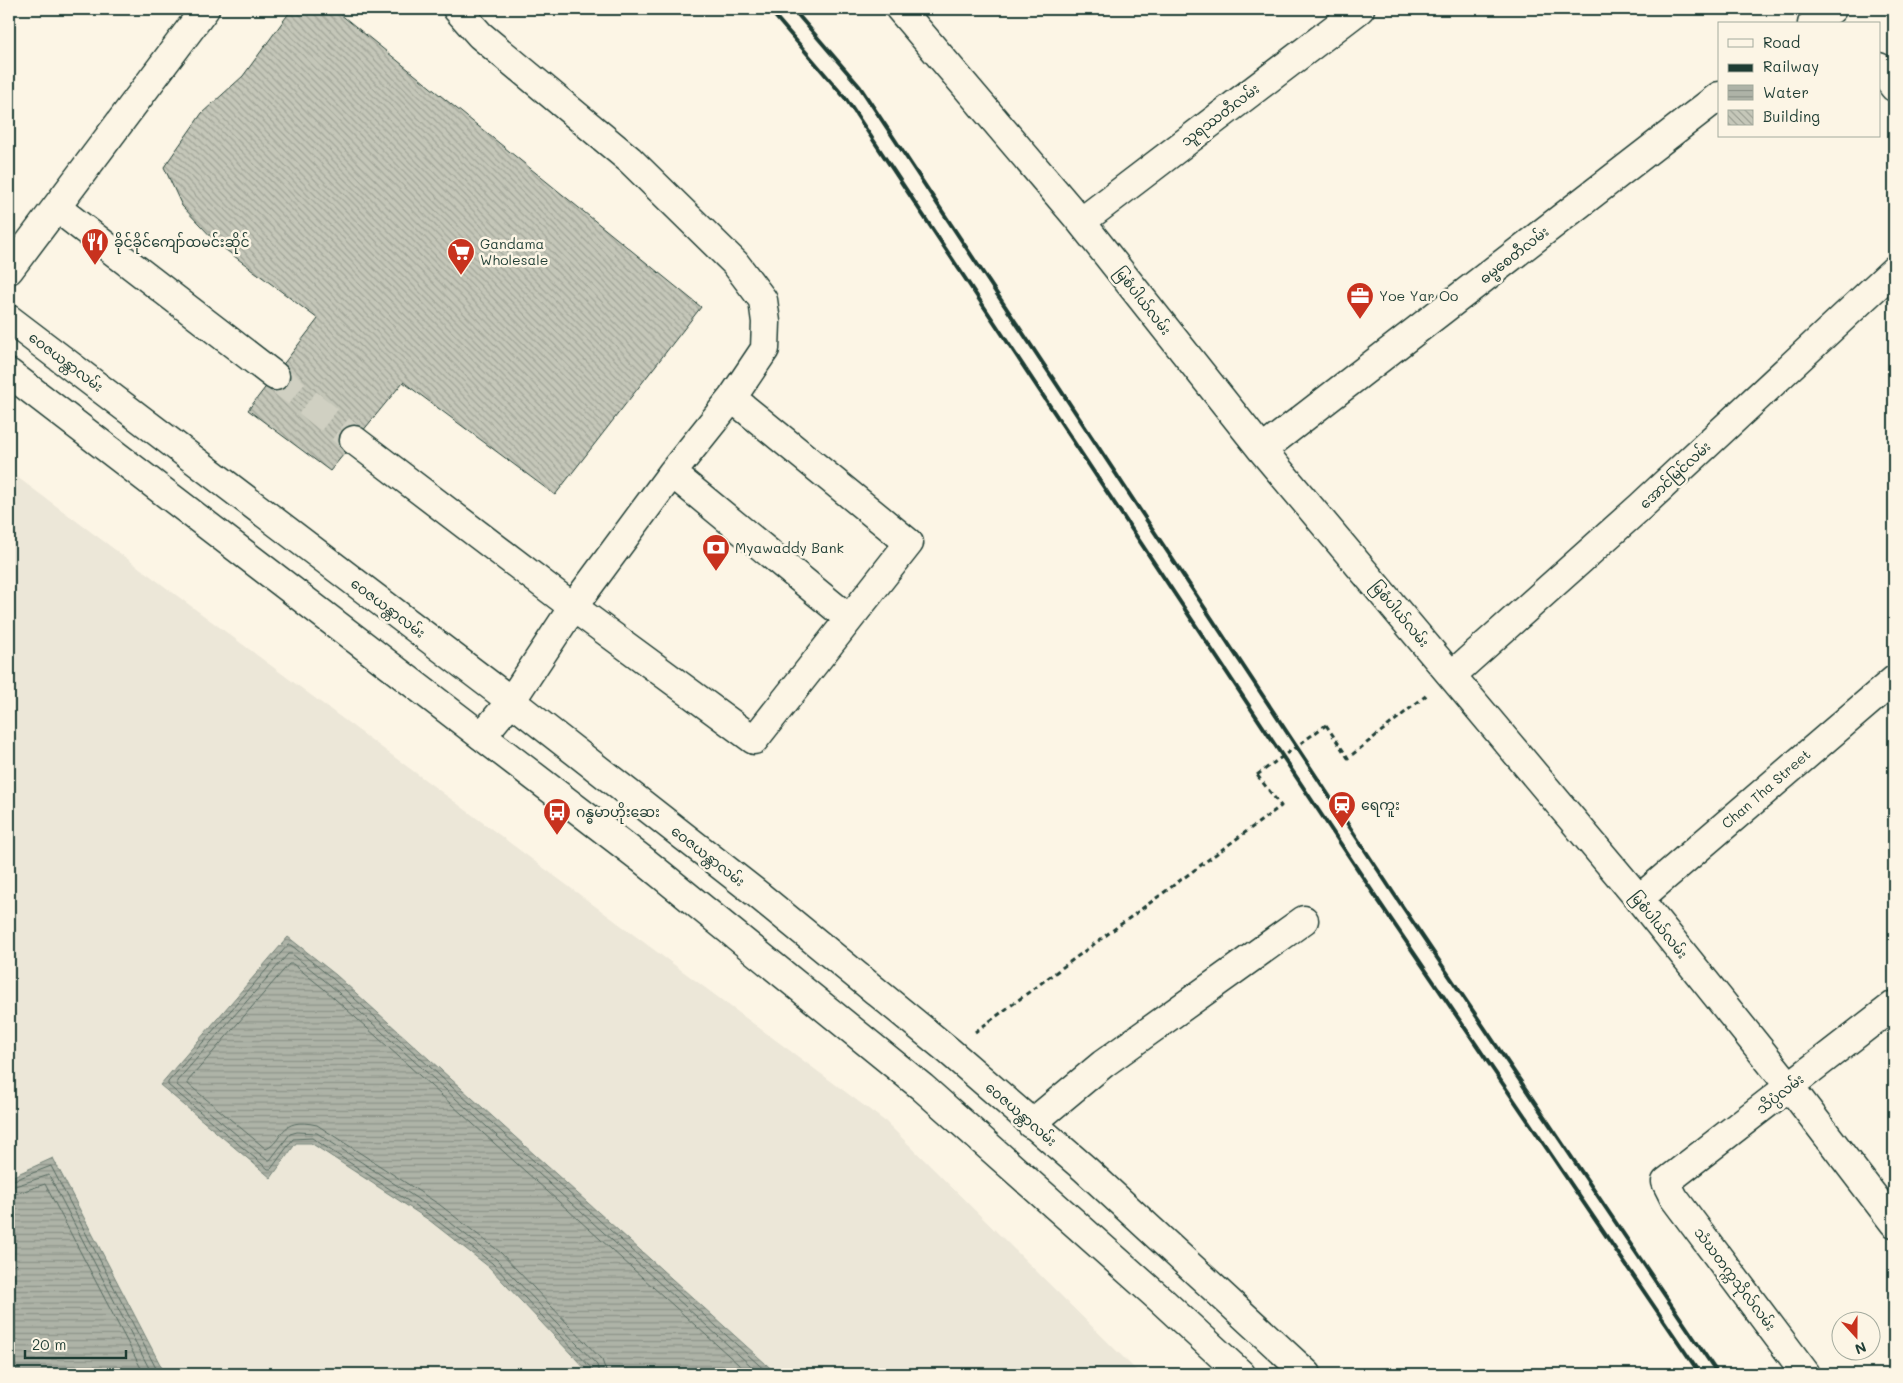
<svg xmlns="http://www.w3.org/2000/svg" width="1903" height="1383" font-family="Mali,'Noto Sans Myanmar',sans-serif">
<defs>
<pattern id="water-rules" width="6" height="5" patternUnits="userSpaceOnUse" patternTransform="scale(1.25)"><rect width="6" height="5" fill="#aeb3a7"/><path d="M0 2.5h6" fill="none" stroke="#8d9389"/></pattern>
<pattern id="building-back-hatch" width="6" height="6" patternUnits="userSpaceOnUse" patternTransform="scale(1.25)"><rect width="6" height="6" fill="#c5c7b9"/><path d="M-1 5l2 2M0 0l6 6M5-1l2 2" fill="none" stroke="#9fa397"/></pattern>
</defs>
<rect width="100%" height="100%" fill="#fcf5e5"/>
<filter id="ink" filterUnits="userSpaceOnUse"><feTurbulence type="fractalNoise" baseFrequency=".02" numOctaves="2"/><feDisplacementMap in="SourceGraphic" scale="10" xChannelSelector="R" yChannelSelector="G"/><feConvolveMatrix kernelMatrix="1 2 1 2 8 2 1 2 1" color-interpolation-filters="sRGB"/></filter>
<g filter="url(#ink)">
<path fill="#ece7d8" d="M9,471L886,1122L1140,1374H9Z"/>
<path fill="url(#water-rules)" stroke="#758479" d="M288,937L336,975L777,1374H590L489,1267L429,1220L311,1143H296L271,1178L160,1085Z
M53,1158L165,1374H14L9,1365V1178Z"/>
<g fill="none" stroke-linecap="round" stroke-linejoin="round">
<path stroke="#586c62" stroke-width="1" d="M9,1182L51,1166L159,1374
M9,1188L49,1175L152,1374
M9,1196L45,1184L144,1374
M593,1374L592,1369L492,1263L431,1216L312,1138L293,1139L271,1169H268L168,1085V1082L288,945H291L333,979L769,1374
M599,1374L597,1365L496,1259L436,1211L317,1133L297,1132L290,1134L270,1160H267L177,1085V1081L288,954H292L329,984L760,1374
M607,1374L602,1360L500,1252L440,1205L317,1125C277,1116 285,1141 266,1149L188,1084V1081L289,964H293L324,989L749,1374"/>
</g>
<path fill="url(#building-back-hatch)" stroke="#1f3d34" d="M292,9H334L701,307L555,495L403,382L330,471L248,410L318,319L218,244L182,206L164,167L202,113L243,76Z"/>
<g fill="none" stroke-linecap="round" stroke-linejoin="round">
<path stroke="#d0d0c2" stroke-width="28" stroke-dasharray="28 14" stroke-linecap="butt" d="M275,376L354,440"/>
<defs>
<path id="street" d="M457,9L480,35L630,160L735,263L763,300L766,322L765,349L732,398L672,473L573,607L511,701L482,736
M900,9L1081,222L1262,450L1639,899L1790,1087L1894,1223
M1812,24L1832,9
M1879,67L1894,87
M57,208L275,376
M1081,222L1360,9
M9,270L205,9
M354,440L573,607L754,740L909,543L732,398
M1262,450L1719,96
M672,473L848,618
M1452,675L1640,507L1894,270
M1639,899L1894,680
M1031,1124L1103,1064L1304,920
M1806,1374L1674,1198L1666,1182L1894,1005"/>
<path id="primary" d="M9,319L511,701L756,893L949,1051L1085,1169L1307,1374
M9,373L643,860L922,1087L1160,1299L1241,1374"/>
</defs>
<use href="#street" stroke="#1f3d34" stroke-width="31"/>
<use href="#primary" stroke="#1f3d34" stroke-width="31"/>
<path stroke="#1f3d34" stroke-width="3" stroke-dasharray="5 4" stroke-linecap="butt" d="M1326,725L1348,758L1428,694
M975,1032L1281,806L1257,775"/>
<use href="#street" stroke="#fcf5e5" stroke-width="28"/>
<use href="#primary" stroke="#fcf5e5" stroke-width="28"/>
<path stroke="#1f3d34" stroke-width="4" d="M769,9L846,99L1380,903L1700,1374
M793,9L860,87L1394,894L1718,1374"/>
<path stroke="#1f3d34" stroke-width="3" stroke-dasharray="5 4" stroke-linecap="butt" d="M1257,775L1326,725"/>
</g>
</g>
<defs>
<symbol id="restaurant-pin" viewBox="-11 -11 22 30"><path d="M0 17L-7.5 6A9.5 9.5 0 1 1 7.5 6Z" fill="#c8321e" stroke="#fcf5e5"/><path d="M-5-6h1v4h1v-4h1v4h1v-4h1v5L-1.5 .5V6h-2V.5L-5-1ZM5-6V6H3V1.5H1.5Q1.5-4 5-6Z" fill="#fff"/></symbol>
<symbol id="supermarket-pin" viewBox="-11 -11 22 30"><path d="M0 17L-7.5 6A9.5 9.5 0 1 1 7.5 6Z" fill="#c8321e" stroke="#fcf5e5"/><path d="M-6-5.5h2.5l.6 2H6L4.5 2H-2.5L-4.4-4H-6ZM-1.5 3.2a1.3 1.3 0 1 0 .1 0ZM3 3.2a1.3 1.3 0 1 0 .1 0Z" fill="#fff"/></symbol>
<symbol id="office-pin" viewBox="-11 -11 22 30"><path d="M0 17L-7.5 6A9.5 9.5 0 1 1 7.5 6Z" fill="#c8321e" stroke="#fcf5e5"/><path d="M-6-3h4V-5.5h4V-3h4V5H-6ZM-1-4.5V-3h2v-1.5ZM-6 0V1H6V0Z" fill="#fff"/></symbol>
<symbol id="bank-pin" viewBox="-11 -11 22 30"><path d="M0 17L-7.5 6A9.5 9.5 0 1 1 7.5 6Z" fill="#c8321e" stroke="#fcf5e5"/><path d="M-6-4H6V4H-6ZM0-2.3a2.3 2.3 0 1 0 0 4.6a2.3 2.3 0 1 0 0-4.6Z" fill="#fff"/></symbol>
<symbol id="station-pin" viewBox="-11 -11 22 30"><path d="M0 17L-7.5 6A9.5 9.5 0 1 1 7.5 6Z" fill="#c8321e" stroke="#fcf5e5"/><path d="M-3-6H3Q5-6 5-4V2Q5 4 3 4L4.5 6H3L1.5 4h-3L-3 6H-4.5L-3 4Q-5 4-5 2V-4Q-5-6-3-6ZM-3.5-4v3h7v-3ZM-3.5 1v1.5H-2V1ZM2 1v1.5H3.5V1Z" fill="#fff"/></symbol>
<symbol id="bus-pin" viewBox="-11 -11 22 30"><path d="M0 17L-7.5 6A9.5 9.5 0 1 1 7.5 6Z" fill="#c8321e" stroke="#fcf5e5"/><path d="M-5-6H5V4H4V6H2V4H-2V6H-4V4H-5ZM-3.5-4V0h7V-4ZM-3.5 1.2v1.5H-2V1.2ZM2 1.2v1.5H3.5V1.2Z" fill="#fff"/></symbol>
</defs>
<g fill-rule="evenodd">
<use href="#restaurant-pin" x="79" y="226" width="32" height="43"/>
<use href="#supermarket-pin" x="445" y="236" width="32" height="43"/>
<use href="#office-pin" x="1344" y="280" width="32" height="43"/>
<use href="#bank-pin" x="700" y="532" width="32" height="43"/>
<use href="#station-pin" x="1326" y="789" width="32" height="43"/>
<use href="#bus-pin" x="541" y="796" width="32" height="43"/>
</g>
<g text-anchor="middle" stroke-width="5" stroke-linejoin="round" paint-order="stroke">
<g font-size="14" fill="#1f3d34" stroke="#fcf5e5">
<text transform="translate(1220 115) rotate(-37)" y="5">သူရဿတီလမ်း</text>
<text transform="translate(1514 255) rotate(-38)" y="5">ဓမ္မစေတီလမ်း</text>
<text transform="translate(1143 301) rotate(52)" y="5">မြစံပါယ်လမ်း</text>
<text transform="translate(66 362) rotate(37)" y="5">ဝေဇယန္တာလမ်း</text>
<text transform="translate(1675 475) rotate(-43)" y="5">အောင်မြင်လမ်း</text>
<text transform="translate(388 608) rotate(37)" y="5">ဝေဇယန္တာလမ်း</text>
<text transform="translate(1400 614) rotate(50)" y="5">မြစံပါယ်လမ်း</text>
<text transform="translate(1766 789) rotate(-41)" y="5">Chan Tha Street</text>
<text transform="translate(708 856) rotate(38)" y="5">ဝေဇယန္တာလမ်း</text>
<text transform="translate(1659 925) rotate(51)" y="5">မြစံပါယ်လမ်း</text>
<text transform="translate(1780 1094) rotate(-38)" y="5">သိပ္ပံလမ်း</text>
<text transform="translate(1021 1114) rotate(41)" y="5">ဝေဇယန္တာလမ်း</text>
<text transform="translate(1735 1279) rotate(53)" y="5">သံဃတက္ကသိုလ်လမ်း</text>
</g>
<g font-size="14" fill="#1f3d34" stroke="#fcf5e5" text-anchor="start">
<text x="114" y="247">ခိုင်ခိုင်ကျော်ထမင်းဆိုင်</text>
<text x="480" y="249">Gandama<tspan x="480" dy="16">Wholesale</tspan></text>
<text x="1379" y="301">Yoe Yar Oo</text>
<text x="735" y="553">Myawaddy Bank</text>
<text x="1361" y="810">ရေကူး</text>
<text x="576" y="817">ဂန္ဓမာဟိုးဆေး</text>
</g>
</g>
<rect width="1903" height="1383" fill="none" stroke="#fcf5e5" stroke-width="30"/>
<rect x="15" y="15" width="1873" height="1353" fill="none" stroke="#1f3d34" stroke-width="2" filter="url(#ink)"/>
<rect x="1718" y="22" width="162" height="115" fill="#fcf5e5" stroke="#a4ab9e"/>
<rect x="1728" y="39" width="25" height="8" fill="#fcf5e5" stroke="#a4ab9e"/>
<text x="1763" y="48" font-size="15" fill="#1f3d34">Road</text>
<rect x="1728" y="64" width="25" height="8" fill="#1f3d34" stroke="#a4ab9e"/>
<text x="1763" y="72" font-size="15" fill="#1f3d34">Railway</text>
<rect x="1728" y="85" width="25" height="15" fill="url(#water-rules)" stroke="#a4ab9e"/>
<text x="1763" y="98" font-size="15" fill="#1f3d34">Water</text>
<rect x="1728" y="110" width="25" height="15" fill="url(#building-back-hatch)" stroke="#a4ab9e"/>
<text x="1763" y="122" font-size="15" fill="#1f3d34">Building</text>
<g transform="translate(1856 1336) rotate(159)"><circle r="24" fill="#fcf5e5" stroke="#a4ab9e"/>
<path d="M0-4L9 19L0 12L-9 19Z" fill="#c8321e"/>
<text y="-8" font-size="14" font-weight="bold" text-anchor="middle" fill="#1f3d34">N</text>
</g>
<path d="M25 1350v8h101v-8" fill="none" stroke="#1f3d34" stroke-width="2.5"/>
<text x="32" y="1350" font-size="15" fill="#1f3d34" stroke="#fcf5e5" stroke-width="4" paint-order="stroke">20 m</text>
</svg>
